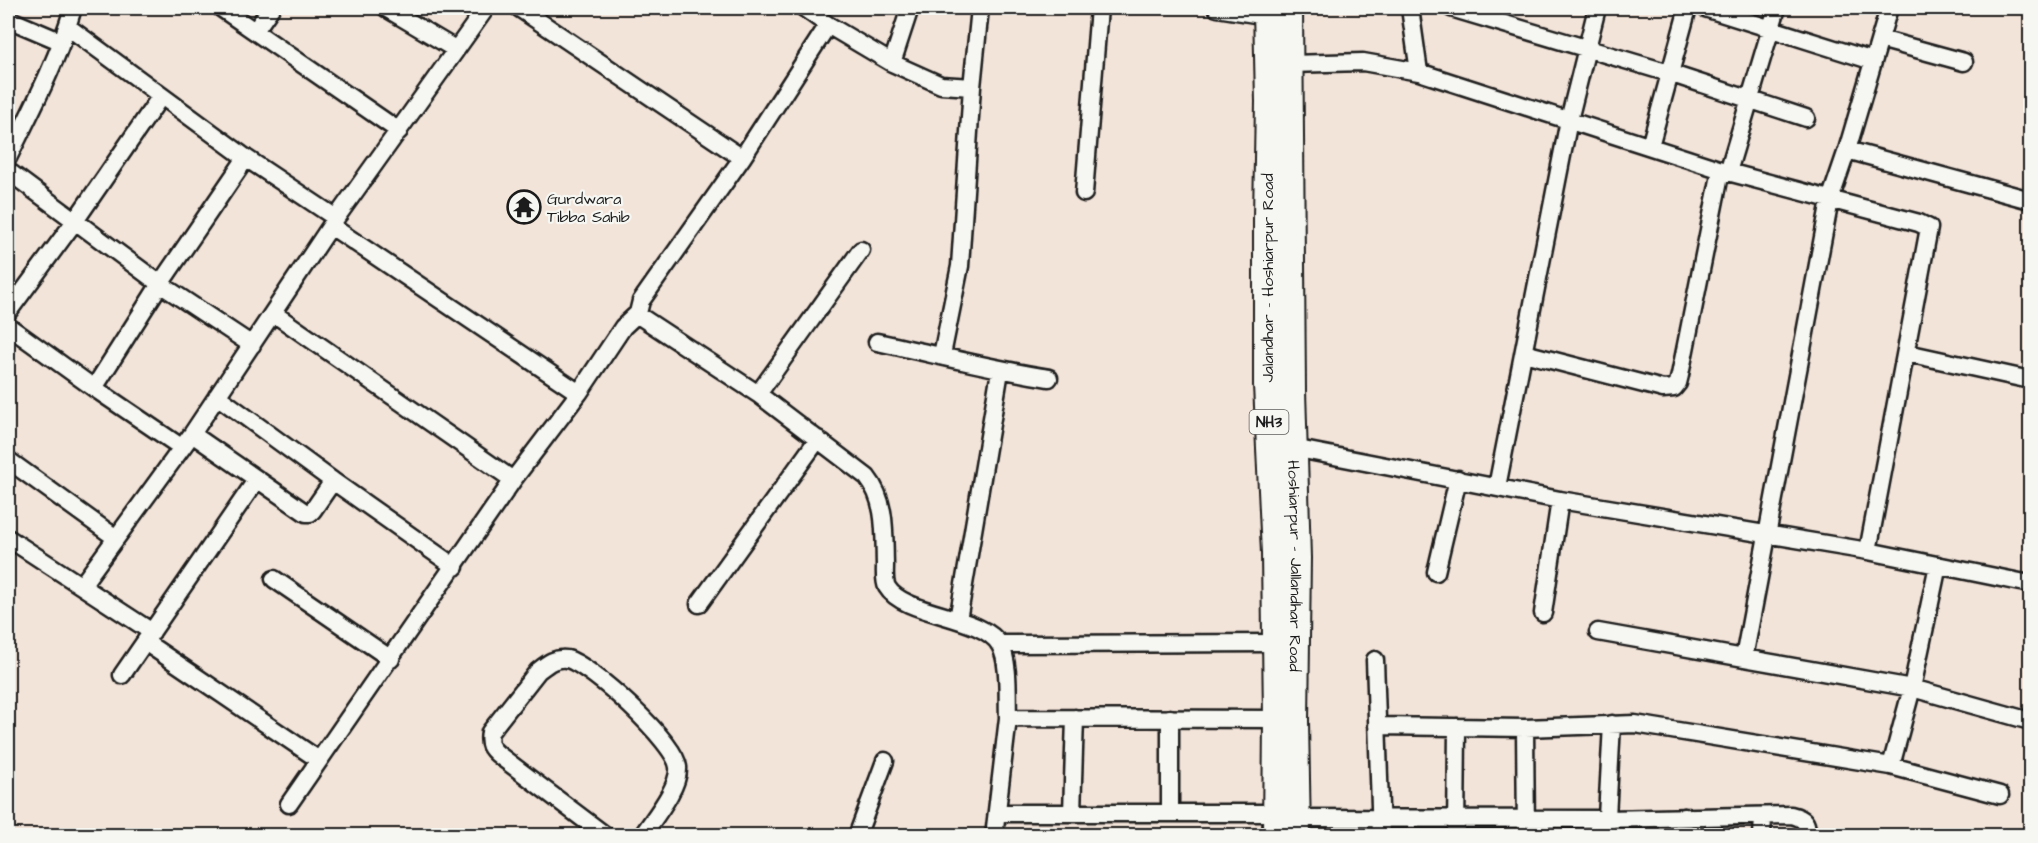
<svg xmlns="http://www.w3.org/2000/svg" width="2038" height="843" font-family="'Architects Daughter',sans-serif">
<rect width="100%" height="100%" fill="#f3e4d9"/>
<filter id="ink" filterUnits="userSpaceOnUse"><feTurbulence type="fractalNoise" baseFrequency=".0167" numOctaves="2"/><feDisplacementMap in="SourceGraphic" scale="12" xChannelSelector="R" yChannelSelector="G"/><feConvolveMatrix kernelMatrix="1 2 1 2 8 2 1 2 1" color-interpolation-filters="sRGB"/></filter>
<g filter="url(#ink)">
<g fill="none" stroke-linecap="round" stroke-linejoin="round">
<defs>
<path id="minor" d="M221,8L399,131
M386,8L455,49
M519,8L742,158L828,25L892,63L910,8
M804,8L828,25
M1217,8L1267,16
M1410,8L1419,72
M1451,8L1669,73L1806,118
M1705,8L1873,61
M8,19L62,42
M68,27L246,158L336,218L486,8
M255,31L271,8
M1880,39L1964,62
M892,63L941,85L972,87
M1290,64L1363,62L1419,72L1728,172L1919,223L1929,228L1868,551
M1650,146L1688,8
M1847,150L2030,200
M8,158C32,109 58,60 73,8
M742,158L641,301L638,313L641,317L758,394L867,477C887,502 884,534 885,565C885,571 884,581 887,587C904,616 983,615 1000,645C1010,663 1007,697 1008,718L1277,719
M8,171L160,284L252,345
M1728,172L1777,8
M1084,193L1099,8
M331,226L579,393
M8,312L75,221L161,96
M273,313L513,480
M8,326L94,388L181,447
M877,342C934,354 991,369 1049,378
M1524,353L1663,389L1674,388L1678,383L1680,375L1721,170
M1907,353L2030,380
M942,355L960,266L972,87L980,8
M94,388L160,284L246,158
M758,394L861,250
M192,434L306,513H310L313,510L333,481L217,396
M1293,448L1560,500L1868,551L2030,584
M8,460L116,538
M333,481L455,567
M1497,487L1569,120L1597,8
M8,538L152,632
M1436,572L1458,479
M274,579L391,659
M82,585L192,434L336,218
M699,604L818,439
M1543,613L1560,500
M958,620L1000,371
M1598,632L1912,688L2030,721
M145,642L319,760
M999,644L1284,643
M1744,658L1830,200L1847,150L1889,8
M1375,660L1381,836
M122,675L257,479
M1170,718V813
M1377,726L1525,728L1635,724L1891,766L2000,795
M1525,728L1526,836
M1891,766L1912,688L1938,565
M289,804L513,480L579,393L623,327L638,313
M998,813H1276
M1072,813L1075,718
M1297,818L1607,819L1791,815C1804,818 1808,822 1807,836
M606,836L500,756C490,748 488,744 490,732L538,671C547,664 555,657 567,659C591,665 675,742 678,767C680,787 653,819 642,836
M857,836L885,761
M994,836L1008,718
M1456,836L1457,727
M1606,836L1612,724
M1683,836L1684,817
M1762,836L1763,817"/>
<g id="highway">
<path d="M1267,8L1269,102L1267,217V385L1275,553L1277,719L1276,836"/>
<path id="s1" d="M1289,8L1292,391L1297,558L1295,721L1297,836"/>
</g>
</defs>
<use href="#minor" stroke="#1c1c1c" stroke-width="21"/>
<use href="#highway" stroke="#1c1c1c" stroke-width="30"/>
<use href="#minor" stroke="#f6f6f2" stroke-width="16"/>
<use href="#highway" stroke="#f6f6f2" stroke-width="26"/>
</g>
</g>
<defs>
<symbol id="temple-ring" viewBox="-11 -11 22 22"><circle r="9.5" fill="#f6f6f2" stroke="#1c1c1c" stroke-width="1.5"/><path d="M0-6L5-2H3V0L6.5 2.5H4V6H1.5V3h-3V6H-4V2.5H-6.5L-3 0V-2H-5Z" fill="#1c1c1c"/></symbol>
</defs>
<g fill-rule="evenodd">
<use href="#temple-ring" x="505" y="188" width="38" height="38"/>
</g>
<g text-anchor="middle" stroke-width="4.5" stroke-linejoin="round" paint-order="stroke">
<rect fill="#f6f6f2" stroke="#5d5d5c" stroke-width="1.5" x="1249.5" y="410" width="39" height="24" rx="4.5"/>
<g font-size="15" font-weight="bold" fill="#1c1c1c">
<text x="1269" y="427">NH3</text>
</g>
<g font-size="16" fill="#1c1c1c" stroke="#f6f6f2" text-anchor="start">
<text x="547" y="204">Gurdwara<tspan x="547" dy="18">Tibba Sahib</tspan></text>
</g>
<g font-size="16" fill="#1c1c1c" stroke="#f6f6f2">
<text transform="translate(1267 278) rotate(-90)" y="6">Jalandhar - Hoshiarpur Road</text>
<text dy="6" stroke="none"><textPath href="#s1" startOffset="558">Hoshiarpur - Jallandhar Road</textPath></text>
</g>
</g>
<rect width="2038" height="843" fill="none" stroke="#f6f6f2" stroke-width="30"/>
<rect x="15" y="15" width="2008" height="813" fill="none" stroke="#1c1c1c" stroke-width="2" filter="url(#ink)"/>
</svg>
